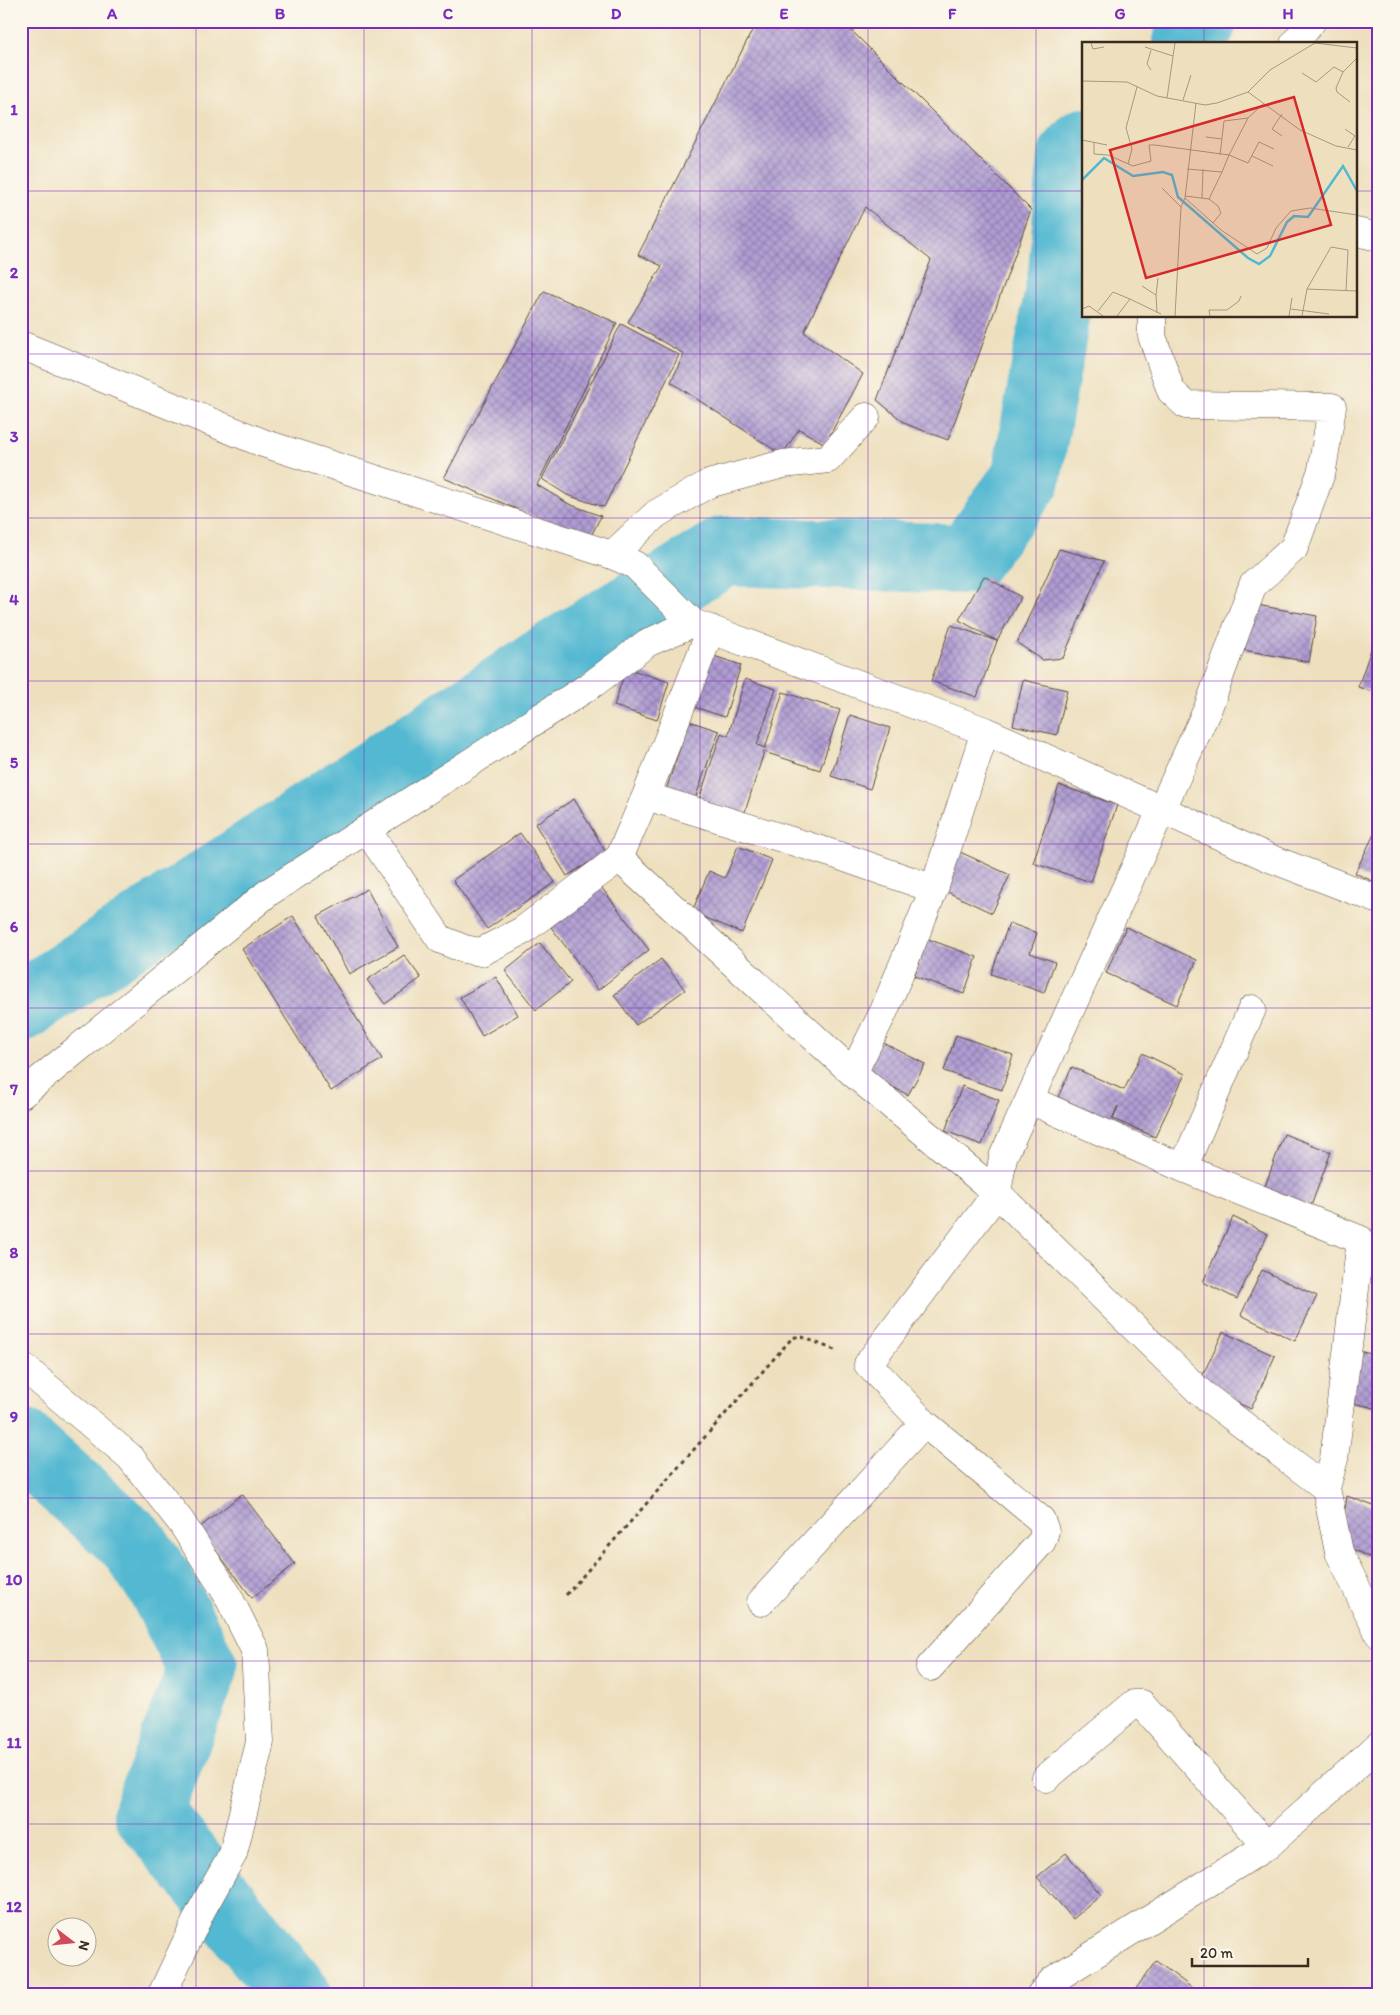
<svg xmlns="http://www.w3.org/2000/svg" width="1400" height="2015" font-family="Itim,sans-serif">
<defs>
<pattern id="building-cross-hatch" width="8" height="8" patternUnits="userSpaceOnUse" patternTransform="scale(1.25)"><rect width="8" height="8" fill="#b09dd4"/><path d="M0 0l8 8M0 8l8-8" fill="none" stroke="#9080ab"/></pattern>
</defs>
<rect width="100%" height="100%" fill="#fbf7ec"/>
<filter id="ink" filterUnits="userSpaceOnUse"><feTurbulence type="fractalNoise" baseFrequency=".02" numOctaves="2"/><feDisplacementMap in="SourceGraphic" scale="10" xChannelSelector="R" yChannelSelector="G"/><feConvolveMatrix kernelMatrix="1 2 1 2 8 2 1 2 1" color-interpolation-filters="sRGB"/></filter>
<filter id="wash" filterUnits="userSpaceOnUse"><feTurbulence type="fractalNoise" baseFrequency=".0096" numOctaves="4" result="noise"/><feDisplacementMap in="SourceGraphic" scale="20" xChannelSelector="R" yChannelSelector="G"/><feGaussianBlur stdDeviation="1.12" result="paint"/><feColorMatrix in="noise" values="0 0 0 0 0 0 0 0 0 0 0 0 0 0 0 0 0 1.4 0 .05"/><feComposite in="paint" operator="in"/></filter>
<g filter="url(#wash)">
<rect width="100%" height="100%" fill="#eee0bf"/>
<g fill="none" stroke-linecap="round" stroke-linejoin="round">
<path stroke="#52b8d1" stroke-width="70" d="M1187,44L1193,39L1202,21
M21,1007L561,651L725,551L967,559L1026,479L1063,273L1073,156L1084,143
M21,1443L133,1543L161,1585L203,1668L148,1812L296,1994"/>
</g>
<g id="blocks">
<path fill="url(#building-cross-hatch)" d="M757,21H842L1031,210L948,440L906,424L877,400L931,260L865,207L804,332L863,374L825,444L799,429L782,455L671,382L684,354L628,322L662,266L638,255Z
M544,291L617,323L537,485L569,504L601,516L589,540L444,478Z
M621,324L679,355L604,507L567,495L542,479Z
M1059,549L1104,561L1063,658L1043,660L1017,643Z
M984,576L1021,597L997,641L959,620Z
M1246,603L1317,616L1309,662L1238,649Z
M951,625L997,641L977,697L931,681Z
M1378,629H1379V694L1358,687Z
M708,654L741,665L725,717L691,706Z
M626,668L669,682L657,720L614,706Z
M745,679L776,689L757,745L765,748L783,692L840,710L820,770L764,752L744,815L699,800L721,733L728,736Z
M1023,680L1067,690L1057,735L1013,725Z
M850,715L890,728L870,789L831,776Z
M689,721L719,731L694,802L665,793Z
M1059,785L1117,805L1091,882L1033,863Z
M574,799L606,852L567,876L535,824Z
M1379,824V884L1355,873Z
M520,833L555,882L487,929L453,880Z
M738,846L772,860L742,933L692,912L709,871L725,878Z
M960,852L1010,875L992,913L943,890Z
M602,888L649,950L598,990L551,927Z
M367,889L398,947L349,974L318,916Z
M293,916L382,1059L331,1091L242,949Z
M1009,923L1037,933L1030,953L1055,962L1044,993L991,974Z
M1126,927L1197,960L1177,1005L1106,973Z
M928,939L977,957L964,994L914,976Z
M540,943L571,982L536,1010L505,971Z
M404,955L421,978L385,1004L367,980Z
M661,959L685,990L636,1025L614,995Z
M496,977L518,1015L482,1036L460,997Z
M956,1035L1013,1055L1002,1090L944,1071Z
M876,1039L925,1064L908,1095L860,1070Z
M1142,1053L1185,1074L1155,1137L1113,1119L1118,1106L1111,1121L1058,1097L1072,1067L1124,1090Z
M962,1086L999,1100L982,1145L945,1131Z
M1284,1134L1331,1152L1311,1206L1264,1189Z
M1233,1217L1268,1234L1237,1299L1203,1282Z
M1262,1270L1317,1296L1295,1341L1241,1315Z
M1223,1332L1275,1356L1251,1409L1198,1385Z
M1359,1351L1379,1356V1409L1348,1402Z
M242,1494L295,1564L252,1598L199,1528Z
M1347,1496L1379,1508V1562L1340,1543Z
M1066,1853L1101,1895L1073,1919L1037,1877Z
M1156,1961L1200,1994H1132Z"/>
</g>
</g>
<g filter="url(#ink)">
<use href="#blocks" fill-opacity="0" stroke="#564536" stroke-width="1"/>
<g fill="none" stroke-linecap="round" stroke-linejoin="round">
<defs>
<path id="minor" d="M1294,44L1312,21
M1356,232L1379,237
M21,345L263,443L612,555L635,565L693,623L985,731L1272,859L1379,900
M612,555L656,514L708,484L783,464L828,459L866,417
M646,796L840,856L934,889
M367,830L440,939L464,949L481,952L522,931L619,858L646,796L711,629
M619,858L853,1073L884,1011L934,889L985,731
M853,1073L997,1193L1003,1157L1208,708L1253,585L1294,548L1322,470L1332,407L1186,405L1171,391L1152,336V316
M21,1095L269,892L594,683L647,643L693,623
M1030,1100L1183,1168L1361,1240L1334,1459L1326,1488
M1183,1168L1252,1009
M21,1365L130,1457L181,1522L226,1592L255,1650L260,1742L233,1854L201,1911L162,1994
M761,1602L924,1423
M930,1667L1042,1541L1045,1531L1041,1520L924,1423L868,1364L997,1193L1201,1393L1326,1488L1339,1552L1379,1634
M1046,1778L1134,1704H1142L1267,1846
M1041,1994L1053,1980L1267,1846L1379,1745"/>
</defs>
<use href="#minor" stroke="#564536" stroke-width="29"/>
<path stroke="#564536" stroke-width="3" stroke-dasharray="4 4" stroke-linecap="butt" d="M566,1595L792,1338L800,1336L837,1351"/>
<use href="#minor" stroke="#fff" stroke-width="28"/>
</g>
</g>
<path fill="none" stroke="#7b2cbf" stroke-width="1" stroke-opacity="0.55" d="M196,21V1994M364,21V1994M532,21V1994M700,21V1994M868,21V1994M1036,21V1994M1204,21V44M21,191H1084M1356,191H1379M1204,316V1994M21,354H1379M21,518H1379M21,681H1379M21,844H1379M21,1008H1379M21,1171H1379M21,1334H1379M21,1498H1379M21,1661H1379M21,1824H1379"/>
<g transform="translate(1082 42)">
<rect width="275" height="275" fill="#eee0bf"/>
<path fill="none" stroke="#52b8d1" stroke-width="2.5" d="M0,138L22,116L51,134L81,130L90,133L96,155L166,216L177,222L188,214L205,180L212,174L226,175L261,124L275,149"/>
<path fill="none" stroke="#a6977f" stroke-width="1" d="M9,1L11,7L22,5M63,5L91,14M69,28L65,22L69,8M220,31L234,40L252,25L261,30M0,39L45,40L75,54L123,63L135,61L166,50L188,28L233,1L275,6M166,50L218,88L254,104L275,108M85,56L93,1M101,58L109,33M268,60L255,50L254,46L261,30L275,16M182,61L166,76L147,113L166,121L177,100L192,107M263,87L273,94L266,105M200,94L190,87L200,72M124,95L140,97M0,98L25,103M12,101V112L26,113L51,124L69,119L67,103H73L147,113L140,130M138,113L142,79L166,76M170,114L191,124M46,122L50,107L44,86L55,45M105,127L140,130L127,157M80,146L99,165M103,154L127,157L136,164L139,171L131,181M103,156L139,188L175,212L185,206L194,186L209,169L228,166L275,173M120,156L121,127M60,244L74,253L75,271M225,247L275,249M74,253L76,236M0,267L7,264L21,274M209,267L247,272M16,269L31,250L48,257M35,274L48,257L79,272M93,274L99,165L103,156L114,61M128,274L127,268H145L157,259L159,254M207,274L210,256M220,274L225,247L249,205L266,208L264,249"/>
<path fill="#d62828" fill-opacity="0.15" stroke="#d62828" stroke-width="2.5" d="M212,55L249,183L64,236L28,108Z"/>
<rect width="275" height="275" fill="none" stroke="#3b2a1e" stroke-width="2.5"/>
</g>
<rect width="1400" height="2015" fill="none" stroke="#fbf7ec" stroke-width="55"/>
<g transform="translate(72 1942) rotate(106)"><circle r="24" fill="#fbf7ec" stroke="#aea59a"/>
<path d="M0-4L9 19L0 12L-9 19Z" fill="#d1495b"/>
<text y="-8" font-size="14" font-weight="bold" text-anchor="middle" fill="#3b2a1e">N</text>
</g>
<path d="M1192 1958v8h116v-8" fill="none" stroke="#3b2a1e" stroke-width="2.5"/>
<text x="1200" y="1958" font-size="15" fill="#3b2a1e" stroke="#fbf7ec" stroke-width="4" paint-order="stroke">20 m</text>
<rect x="28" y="28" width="1344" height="1960" fill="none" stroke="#7b2cbf" stroke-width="2"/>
<g font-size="16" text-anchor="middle" font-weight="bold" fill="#7b2cbf">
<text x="112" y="19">A</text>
<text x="280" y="19">B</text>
<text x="448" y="19">C</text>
<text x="616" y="19">D</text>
<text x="784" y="19">E</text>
<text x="952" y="19">F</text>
<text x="1120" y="19">G</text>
<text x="1288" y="19">H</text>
<text x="14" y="115">1</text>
<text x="14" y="278">2</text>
<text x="14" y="442">3</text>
<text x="14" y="605">4</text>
<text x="14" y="768">5</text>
<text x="14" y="932">6</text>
<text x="14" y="1095">7</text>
<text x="14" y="1258">8</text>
<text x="14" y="1422">9</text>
<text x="14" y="1585">10</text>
<text x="14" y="1748">11</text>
<text x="14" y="1912">12</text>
</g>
</svg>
